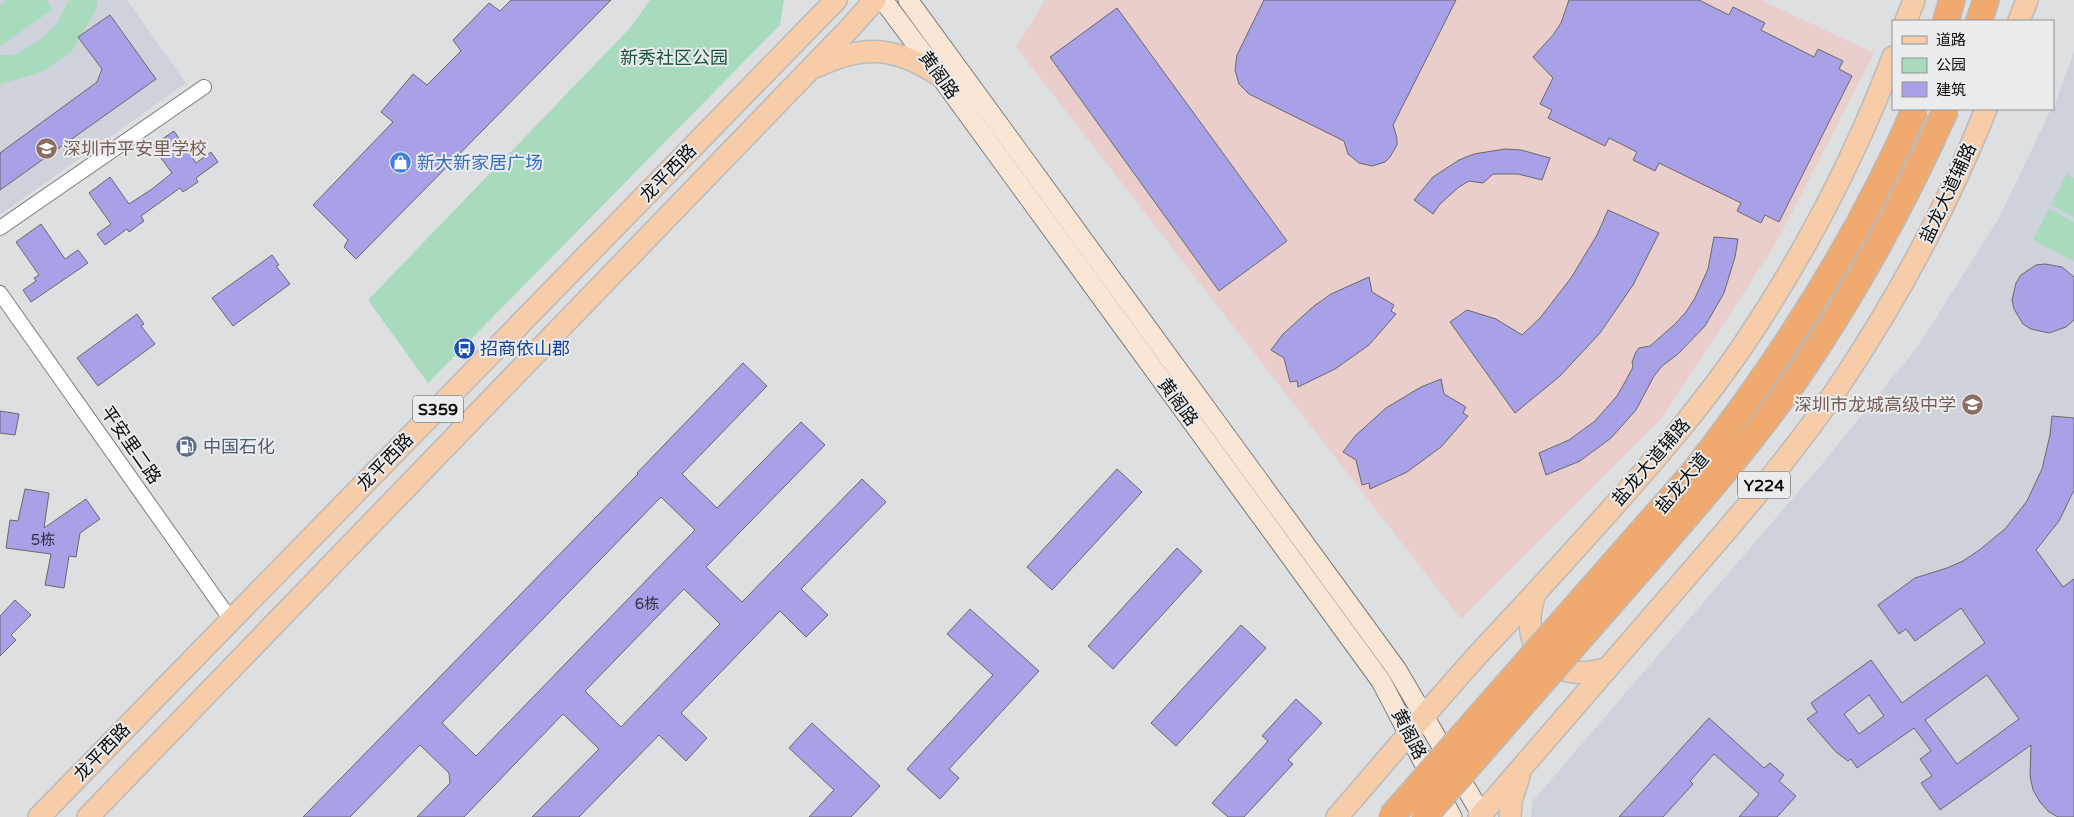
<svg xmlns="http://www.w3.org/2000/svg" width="2074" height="817" font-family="'Varela Round','Noto Sans SC',sans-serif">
<rect width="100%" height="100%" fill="#dedfe1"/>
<path fill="#ced2da" d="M0,0H127L186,83L0,215Z
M2074,52V817H1531L1532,802L1822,464L1918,346L1999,218L2051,109H2053Z"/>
<path fill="#e9cecb" d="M1045,0H1761L1874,53L1775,245L1662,418L1461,619L1016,47Z"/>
<path fill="#a8dabe" d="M7,0H46L53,9L0,46V5Z
M69,0H98L96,10L72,51L42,72L0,84V55H14L40,40L58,22Z
M650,0H784L780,25L428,383L368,300L630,28Z
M2067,174L2074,178V217L2051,205Z
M2049,209L2074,222V261L2033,240Z"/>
<path fill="#a9a1e7" stroke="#69696b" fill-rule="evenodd" d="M511,0H611L356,259L344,247L348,240L313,205L393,122L381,112L413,74L427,85L461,51L453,40L489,3L500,11Z
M1264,0H1456L1393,125L1397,138V145L1390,157L1385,162L1372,166L1359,163L1348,154L1344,141L1249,94L1239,84L1235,70L1237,55Z
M1569,0H1699L1729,15L1733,7L1765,23L1761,30L1814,57L1818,49L1843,61L1839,69L1852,76L1779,222L1765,215L1761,223L1737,211L1741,203L1659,163L1655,171L1633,160L1637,152L1609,138L1605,146L1548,118L1552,110L1540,104L1553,78L1533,57L1553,35L1561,23Z
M1117,8L1287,241L1219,291L1050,57Z
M110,15L156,79L0,190V153L97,82L102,69L78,37Z
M174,131L196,163L211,152L218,162L196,178L198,182L183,192L180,188L141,216L144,221L129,232L127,229L105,245L97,234L111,224L89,193L110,177L129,204L152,189L172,173L152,146Z
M1505,149L1521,150L1550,158L1542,180L1518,174H1493L1483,183L1469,181L1459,187L1440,204L1433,214L1414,200L1433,177L1459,160L1474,154Z
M1608,210L1659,233L1633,285L1600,333L1560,376L1515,413L1450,322L1467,310L1496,319L1522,335L1540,318L1571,278L1597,235Z
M41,224L65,259L78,250L88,263L31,302L23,290L36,281L34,278L39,275L16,242Z
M1714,237L1738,239L1735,257L1724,293L1705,326L1678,354L1662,366L1654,376L1636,410L1611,438L1580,461L1546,475L1539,453L1569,440L1595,421L1617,396L1625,382L1633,367L1632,362L1636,352L1639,348L1650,346L1675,324L1686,312L1695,298L1708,269Z
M272,255L279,265L276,266L290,284L233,326L212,298Z
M2045,264L2062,267L2074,277V320L2066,327L2049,333L2031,329L2023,324L2014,309L2012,300L2016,283L2021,275L2036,265Z
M1369,277L1372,292L1394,305L1391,311L1396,314L1369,345L1335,369L1298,387L1297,381L1290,382L1284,358L1271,350L1283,334L1314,306L1331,294Z
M137,314L144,324L141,326L155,344L98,386L77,358Z
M743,363L767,386L682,474L717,508L801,422L825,445L706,567L742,602L862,479L886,502L801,589L828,615L806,637L780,611L681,713L707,738L686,761L659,735L579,817H532L599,749L563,714L464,817H417L450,783L449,773L420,745L350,817H303L638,474L637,473ZM661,497L695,530L694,531L476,756L442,723ZM684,589L720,624L621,727L585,691Z
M1441,379L1444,394L1466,407L1463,413L1468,416L1441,447L1407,472L1370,489L1369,483L1362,485L1356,460L1343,452L1355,436L1386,408L1421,387Z
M0,411L19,414L15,435L0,433Z
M2052,416L2074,418V490L2059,521L2036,550L2063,587L2074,579V817H2058L2049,812L2040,802L2033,790L2030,776L2031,745L1940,810L1921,783L1932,776L1920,759L1931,751L1914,728L1857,768L1851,759L1848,761L1836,752L1807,719L1817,712L1811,703L1871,660L1902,703L1985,643L1961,608L1915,641L1906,629L1899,634L1878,605L1915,578L1947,568L1963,561L1978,551L2005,529L2027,501L2042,469L2050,435ZM1987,675L2019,719L1957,764L1925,720ZM1869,695L1884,716L1859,734L1844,714Z
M1117,469L1142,492L1052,590L1027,567Z
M25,489L49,493L44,528L86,499L100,519L80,533L76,557L69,556L64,588L45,585L51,554L6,548L10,520L18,521Z
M1177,548L1202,571L1113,669L1088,646Z
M15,600L31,615L11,635L16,640L0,656V616Z
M970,609L1039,671L949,769L959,778L940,799L907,769L993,675L947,634Z
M1241,625L1266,648L1176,746L1151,723Z
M1296,699L1322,723L1288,760L1293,764L1244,817H1228L1212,803L1268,741L1262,736Z
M1709,718L1764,768L1770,763L1784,775L1779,781L1796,796L1777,817H1739L1759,794L1714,754L1690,781L1693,784L1663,817H1619Z
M812,723L880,786L851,817H809L834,790L789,748Z"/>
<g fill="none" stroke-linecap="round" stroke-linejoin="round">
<defs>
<path id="street" d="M0,228L204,87
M0,293L231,620"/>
<path id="secondary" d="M883,0L940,76L1381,681L1452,817
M908,0L1397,670L1483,817"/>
<path id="primary" d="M1906,21L1914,0
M2019,21L2027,0
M818,66C865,44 897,47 940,76
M1535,594C1516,648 1554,686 1608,668
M39,817L836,0
M88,817L849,29L875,0
M1337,817C1386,761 1434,703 1484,648C1528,602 1570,555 1613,507C1659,455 1705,402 1744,344C1804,255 1855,157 1893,57
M1479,817C1549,736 1619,655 1689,574C1740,515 1791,456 1835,392C1895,303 1947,208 1986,109
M1510,817L1511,801L1519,776"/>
<path id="highway" d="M1946,21L1952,0
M1979,21L1986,0"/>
</defs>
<use href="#street" stroke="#797a7b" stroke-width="16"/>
<use href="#secondary" stroke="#797a7b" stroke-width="21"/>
<use href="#primary" stroke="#bbb" stroke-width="24"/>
<use href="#highway" stroke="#bbb" stroke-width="28"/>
<use href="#street" stroke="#fff" stroke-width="14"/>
<use href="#secondary" stroke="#fae6d4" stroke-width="19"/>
<use href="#primary" stroke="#f6cca9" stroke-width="21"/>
<use href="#highway" stroke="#f0aa70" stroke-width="25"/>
<defs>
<path id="highway-bridge" d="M1391,817L1693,473C1781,360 1858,241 1915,109
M1424,817C1491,740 1559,663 1626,586C1686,517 1748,448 1800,373C1857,289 1905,201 1946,109"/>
</defs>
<use href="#highway-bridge" stroke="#bbb" stroke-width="28" stroke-linecap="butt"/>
<use href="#highway-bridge" stroke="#f0aa70" stroke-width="25"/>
</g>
<defs>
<symbol id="school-disc" viewBox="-11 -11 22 22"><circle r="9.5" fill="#8d6e63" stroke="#ebecee"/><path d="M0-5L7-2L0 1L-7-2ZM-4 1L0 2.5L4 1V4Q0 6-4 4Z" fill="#fff"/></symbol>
<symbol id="shop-disc" viewBox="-11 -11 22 22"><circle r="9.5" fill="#3f7fe0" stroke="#ebecee"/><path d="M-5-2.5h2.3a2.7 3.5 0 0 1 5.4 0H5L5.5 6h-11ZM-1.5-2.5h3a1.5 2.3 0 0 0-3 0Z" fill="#fff"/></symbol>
<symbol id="bus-disc" viewBox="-11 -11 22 22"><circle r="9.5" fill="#1a4fb4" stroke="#ebecee"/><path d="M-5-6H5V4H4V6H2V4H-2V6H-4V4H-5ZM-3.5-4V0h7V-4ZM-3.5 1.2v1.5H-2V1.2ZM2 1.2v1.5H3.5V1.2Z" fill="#fff"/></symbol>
<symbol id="fuel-disc" viewBox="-11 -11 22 22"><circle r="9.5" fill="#5c6f8a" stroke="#ebecee"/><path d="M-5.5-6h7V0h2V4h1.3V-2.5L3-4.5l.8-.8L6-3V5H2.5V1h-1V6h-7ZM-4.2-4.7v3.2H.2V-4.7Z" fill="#fff"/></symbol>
</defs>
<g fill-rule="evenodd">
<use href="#school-disc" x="34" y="136" width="25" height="25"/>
<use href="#shop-disc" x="388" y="150" width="25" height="25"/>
<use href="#bus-disc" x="452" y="336" width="25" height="25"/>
<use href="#school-disc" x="1960" y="392" width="25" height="25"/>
<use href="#fuel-disc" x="174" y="434" width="25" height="25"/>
</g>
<g text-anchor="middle" stroke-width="4" stroke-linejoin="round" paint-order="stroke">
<g font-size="15" fill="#323143">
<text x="43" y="545">5栋</text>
<text x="647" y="609">6栋</text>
</g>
<g fill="#ebecee" stroke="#4e4f50" stroke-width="1">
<rect x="413" y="395.5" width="50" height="27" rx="4"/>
<rect x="1738" y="471.5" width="52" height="27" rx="4"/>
</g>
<g font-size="16" font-weight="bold" fill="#0b0c0c">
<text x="438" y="415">S359</text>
<text x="1764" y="491">Y224</text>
</g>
<g font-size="18" fill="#165338" stroke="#ebecee">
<text x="674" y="64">新秀社区公园</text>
</g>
<g font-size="18" fill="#0b0c0c" stroke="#ebecee">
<text transform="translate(939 75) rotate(54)" y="6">黄阁路</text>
<text transform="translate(668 173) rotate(-46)" y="6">龙平西路</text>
<text transform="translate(1948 193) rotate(-65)" y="6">盐龙大道辅路</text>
<text transform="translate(1178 402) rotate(54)" y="6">黄阁路</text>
<text transform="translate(131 445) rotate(55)" y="6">平安里二路</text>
<text transform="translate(385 462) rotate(-46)" y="6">龙平西路</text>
<text transform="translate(1651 462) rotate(-49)" y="6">盐龙大道辅路</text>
<text transform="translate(1682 483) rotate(-50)" y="6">盐龙大道</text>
<text transform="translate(1409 734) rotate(63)" y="6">黄阁路</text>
<text transform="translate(102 752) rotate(-46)" y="6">龙平西路</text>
</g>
<g font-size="18" fill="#785e54" stroke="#ebecee" text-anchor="start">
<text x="63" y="155">深圳市平安里学校</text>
<text x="1956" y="411" text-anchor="end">深圳市龙城高级中学</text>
</g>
<g font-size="18" fill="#366cbe" stroke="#ebecee" text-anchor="start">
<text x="417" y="169">新大新家居广场</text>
</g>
<g font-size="18" fill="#164399" stroke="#ebecee" text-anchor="start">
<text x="480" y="355">招商依山郡</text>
</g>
<g font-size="18" fill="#4e5e75" stroke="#ebecee" text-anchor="start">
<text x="203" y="453">中国石化</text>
</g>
</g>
<rect x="1892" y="20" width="162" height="90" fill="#ebecee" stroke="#919294"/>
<rect x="1902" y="36" width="25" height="8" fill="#f6cca9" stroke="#919294"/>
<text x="1936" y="45" font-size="15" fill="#0b0c0c">道路</text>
<rect x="1902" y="58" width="25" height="15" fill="#a8dabe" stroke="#919294"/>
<text x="1936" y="70" font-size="15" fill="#0b0c0c">公园</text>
<rect x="1902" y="82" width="25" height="15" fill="#a9a1e7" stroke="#919294"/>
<text x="1936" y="95" font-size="15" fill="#0b0c0c">建筑</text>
</svg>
